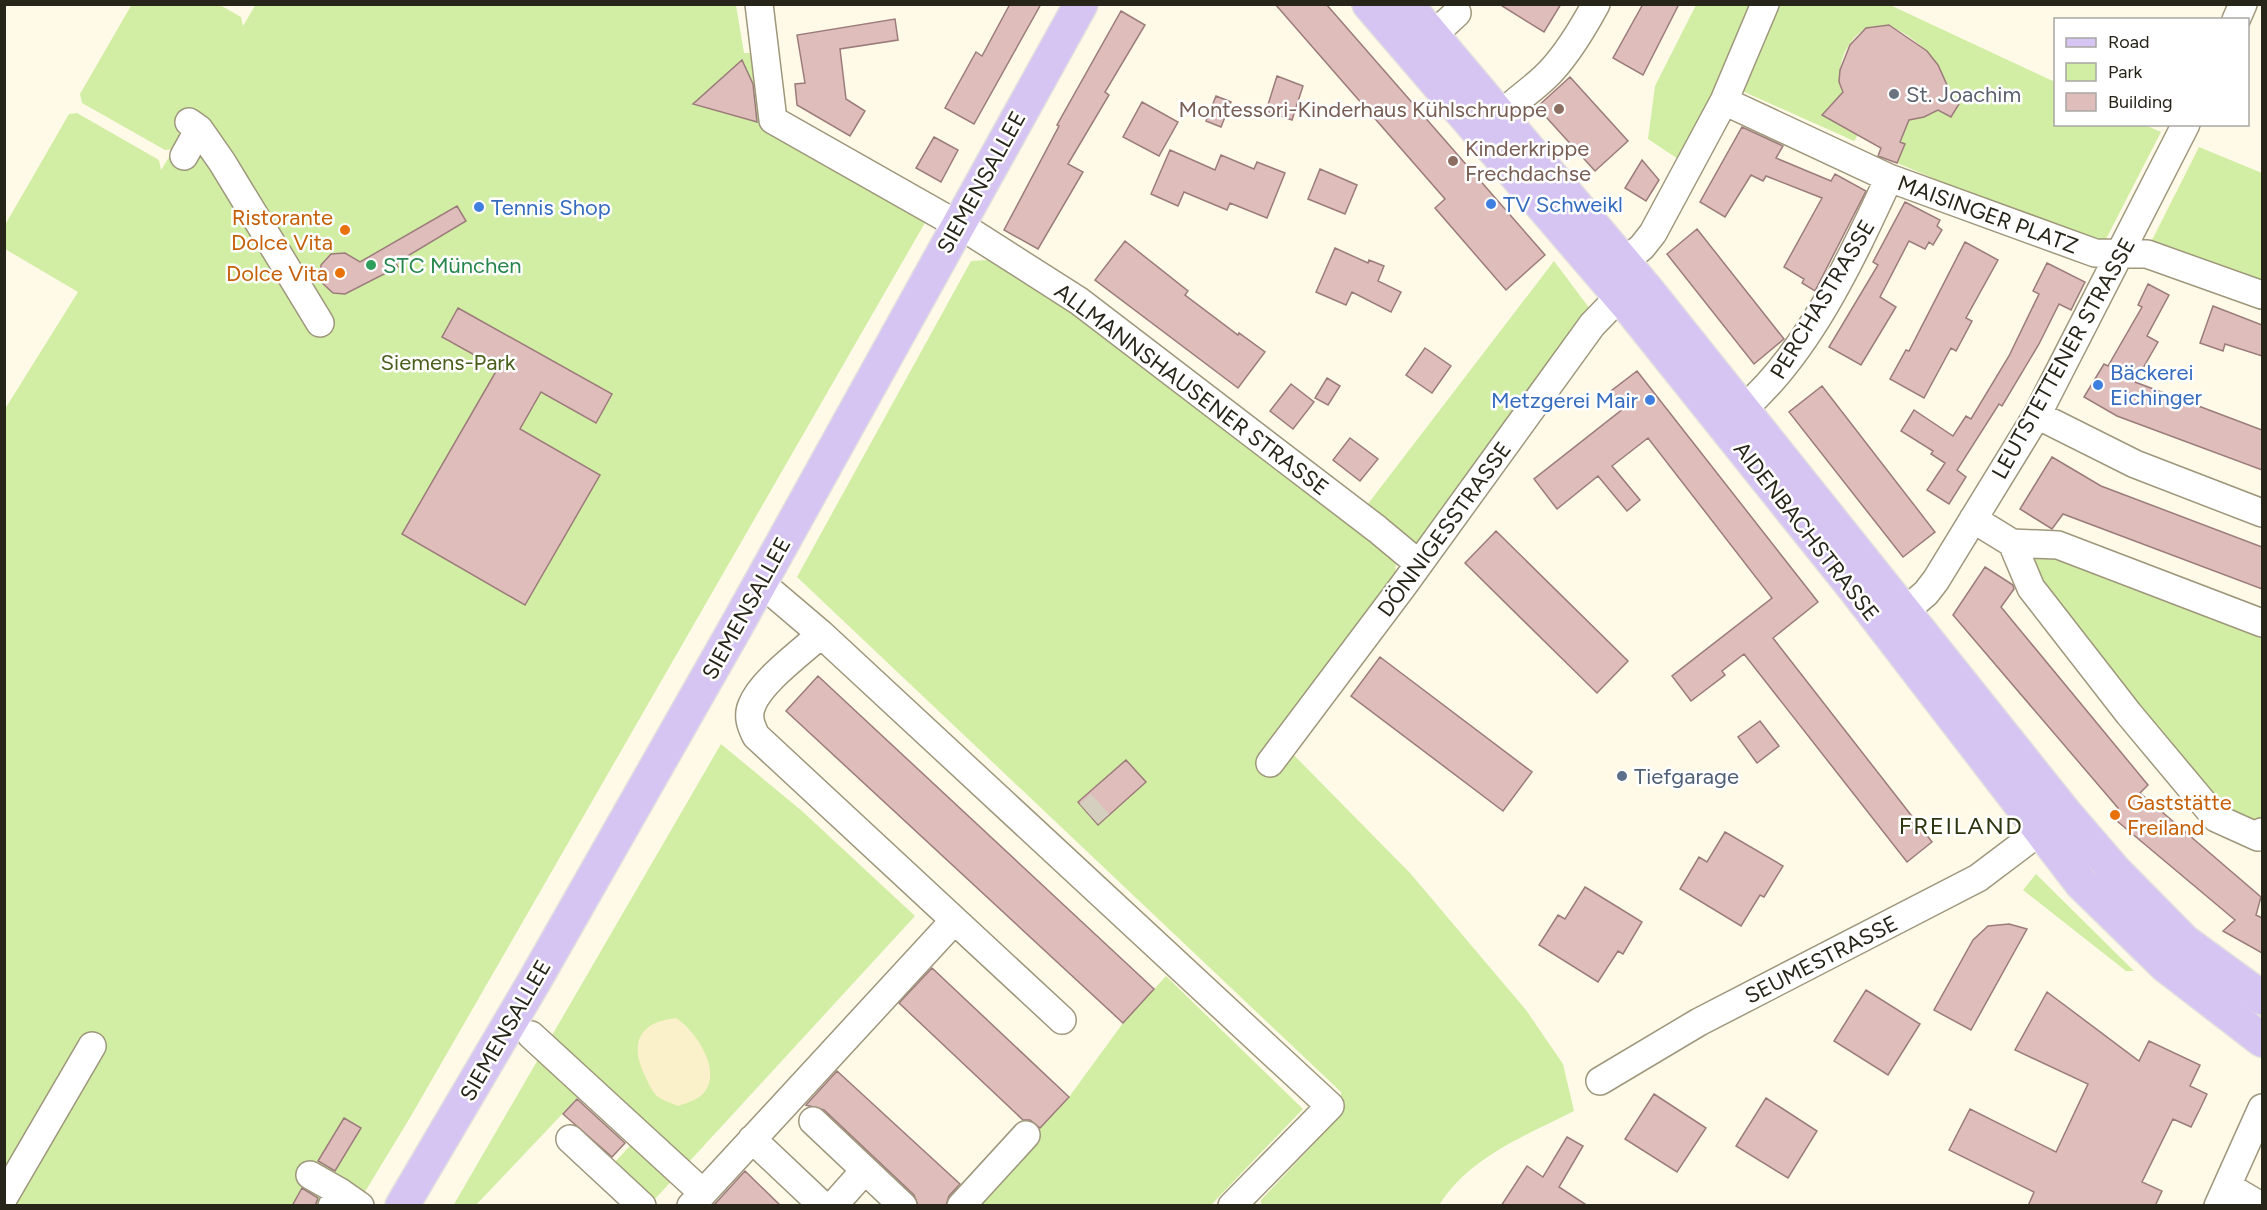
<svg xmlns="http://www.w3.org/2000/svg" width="2267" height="1210" font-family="Figtree,sans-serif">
<rect width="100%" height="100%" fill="#fffae8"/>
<path fill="#d2eda4" d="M132,4L220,5L241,17L243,26L256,4L736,5L744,53H752L760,112L926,221L411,1116L357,1205H5V409L78,292L5,249V225L69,114L77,113L159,160L161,170L174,149L165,150L82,103L80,94Z
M1696,5H1750L1710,103L1678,159L1648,139L1655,86Z
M1780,5H1890L2055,82L2056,124L2145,125L2161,132L2105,241L1980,198L1897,163L1905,145L1900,142L1909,120L1924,117L1938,110L1951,117L1959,104L1946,96C1948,62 1916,39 1889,25C1882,26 1872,25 1865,29C1845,41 1834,71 1843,92L1823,115L1858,135L1854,141L1742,91Z
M2199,147L2262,173V284L2150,244Z
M988,260L1071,312L1396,556L1395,586L1278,739L1410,873L1526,1010L1563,1064L1574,1111C1523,1137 1471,1156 1439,1205H1261V1200L1341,1115V1092L797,577L971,261Z
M1554,261L1590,309L1416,547L1364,509Z
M2025,552L2058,553L2262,628V821L2255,829L2221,815L2066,627Z
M721,744L802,811L915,916L655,1199L615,1162L640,1135L585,1090L476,1205L453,1206Z
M2036,874L2134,971H2126L2023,890Z
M1166,976L1303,1109L1211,1205L969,1206L1069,1097L1123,1023Z"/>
<path fill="#faf0ca" d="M676,1018C694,1029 721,1068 706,1090C699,1100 689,1102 678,1106C672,1103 663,1101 657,1096C652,1092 648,1082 645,1076C629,1043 639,1022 676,1018Z"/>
<path fill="#debdbb" stroke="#9c7c7b" stroke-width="1.5" d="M1010,4H1041L974,124L945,108L976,52L982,56Z
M1275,4H1326L1545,255L1506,290L1435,208L1445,199Z
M1499,4H1561L1544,32Z
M1643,4H1679L1643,75L1613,58Z
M1121,11L1145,25L1105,92L1109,95L1068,164L1083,172L1038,249L1004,230L1059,126L1057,125Z
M895,19L898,40L840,49L846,99L865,111L850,136L797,105L795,84L805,83L797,35Z
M1889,25L1927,51L1938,65L1947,85L1946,96L1959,104L1951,117L1938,110L1924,117L1909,120L1900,142L1905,144L1897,163L1878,156L1881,148L1822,115L1843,92L1839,82L1840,70L1850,45L1866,28Z
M742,60L753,84L757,122L693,104Z
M1277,76L1303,86L1292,120L1266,111Z
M1570,77L1628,141L1595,171L1537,107Z
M1216,96L1231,102L1221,127L1206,121Z
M1142,102L1178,122L1159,156L1123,137Z
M1742,127L1783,146L1776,158L1831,181L1835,174L1866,191L1815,291L1802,283L1804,279L1784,267L1822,198L1766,176L1763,181L1751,175L1725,217L1700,202Z
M934,137L958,150L941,182L916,168Z
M1170,150L1215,170L1221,155L1254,169L1257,162L1285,173L1267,218L1230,203L1227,210L1184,192L1178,206L1151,194Z
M1642,160L1659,180L1646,201L1625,188Z
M1320,169L1357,185L1345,214L1308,199Z
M1905,202L1940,220L1937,226L1942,230L1933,245L1929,242L1925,249L1909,241L1880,297L1896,307L1861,365L1829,347L1878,265L1873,262Z
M457,206L466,221L396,263L398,267L345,294L333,293L320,281L321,265L331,254L345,253L360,262Z
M1697,229L1784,339L1754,364L1667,254Z
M1125,241L1188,291L1185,295L1238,335L1239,333L1265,352L1238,388L1095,280Z
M1965,242L1998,260L1966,318L1972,321L1956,351L1951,348L1924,398L1890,379L1906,350L1909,351Z
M1335,248L1368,263L1369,260L1384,266L1378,281L1401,292L1391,312L1352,292L1346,305L1316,292Z
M2047,263L2085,282L2071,310L2059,304L2039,344L2002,406L1999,404L1957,470L1966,477L1949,504L1927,490L1945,463L1931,454L1933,451L1901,431L1914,410L1953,436L1966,416L1971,419L2009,356L2039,294L2033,291Z
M2148,284L2169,295L2147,336L2158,342L2135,382L2262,430V470L2117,416L2084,397L2104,364L2108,366L2142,307L2138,305Z
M2213,306L2262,325V356L2225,344L2223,351L2200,343Z
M458,308L612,394L596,423L541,392L520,429L600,475L525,605L402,534L498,368L442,337Z
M1425,348L1451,366L1432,393L1406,375Z
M1637,371L1818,602L1773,638L1932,842L1907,862L1744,654L1722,671L1725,675L1691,701L1672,676L1772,598L1648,438L1612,466L1640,500L1627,511L1598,476L1557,509L1534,479L1624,408L1611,391Z
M1327,378L1340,386L1328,405L1315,398Z
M1291,384L1314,402L1293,429L1270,411Z
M1822,386L1935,532L1903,557L1789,412Z
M1350,438L1378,459L1360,481L1333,460Z
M2052,457L2101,486L2262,547V589L2063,514L2052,529L2020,509Z
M1496,531L1628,661L1597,693L1465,563Z
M1985,567L2013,585L2014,589L2001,607L2148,785L2140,793L2261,897L2256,915L2262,918V953L2223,931L2235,920L2111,816L2118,808L1953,615Z
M1380,657L1532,772L1503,811L1351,696Z
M818,676L1154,989L1123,1023L786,711Z
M1760,721L1779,746L1757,763L1738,737Z
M1126,760L1146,782L1098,825L1078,802Z
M1725,832L1783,866L1764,897L1760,895L1741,926L1680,889L1699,857L1707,862Z
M1585,887L1642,922L1623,954L1618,951L1598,982L1539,945L1558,915L1565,919Z
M2009,924L2027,929L1971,1030L1934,1010L1973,940L1988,926Z
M932,968L1069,1097L1040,1128L1030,1120H1023L899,1003Z
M1866,990L1920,1024L1888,1075L1834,1041Z
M2047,992L2139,1061L2149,1041L2200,1065L2190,1086L2207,1094L2200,1109L2191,1127L2173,1119L2142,1182L2162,1191L2155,1206H2028L2034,1192L1949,1150L1970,1109L2056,1152L2088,1084L2015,1050Z
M837,1071L960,1184L949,1196L946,1206H918L914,1195L824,1110L806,1105Z
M1654,1094L1706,1128L1677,1172L1625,1139Z
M1766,1098L1817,1131L1788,1178L1736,1146Z
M577,1099L625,1143L612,1157L563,1114Z
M344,1118L361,1128L335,1171L318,1161Z
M1567,1137L1583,1146L1559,1187L1588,1206H1501L1527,1166L1543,1177Z
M745,1171L781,1206H713Z
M302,1188L318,1198L315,1206H292Z"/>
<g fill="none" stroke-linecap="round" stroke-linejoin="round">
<path stroke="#d4cfbf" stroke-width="27" stroke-dasharray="27 14" stroke-linecap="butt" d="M1089,814L1100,804"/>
<defs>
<path id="minor" d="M759,4L773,120L974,234L1079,301L1377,529L1419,564
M2236,20L2243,4
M1432,36L1457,13
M1724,101L1889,178L2095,253L2147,254L2262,295
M1500,116C1516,99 1537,87 1552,70C1570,50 1583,28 1596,4
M189,122L199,129L222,162L320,323
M184,156L199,129
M1624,262L1642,247L1653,233L1724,101L1765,4
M1742,410C1809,352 1852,258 1889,178
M2037,415L2135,464L2262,513
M1973,519L2012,543L2058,545L2262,623
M2012,543L2031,588L2129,714L2216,818L2258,837L2262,832
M761,583L821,634L1330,1106L1232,1206
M1905,611L1926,593L1936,580L2037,415L2186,124
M821,634C802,652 761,681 752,705C747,716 751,726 756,736L1062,1020
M1270,763L1403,586L1592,325L1620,296
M531,1035L703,1193
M1600,1081L1699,1022L1978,878L2039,832
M813,1121L903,1206
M570,1139L642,1206
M752,1139L823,1206
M310,1175L340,1192
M2227,1186L2261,1206
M4,1197L92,1046
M332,1206L340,1192L360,1206
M691,1206L953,922
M833,1206L865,1170
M961,1206L1026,1135
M2218,1206L2262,1108"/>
<path id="major" d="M1369,4L1629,307L1854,588L2081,883L2166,966L2262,1040
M1406,4L1648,291L2065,813L2115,871L2184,941L2262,998
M402,1206L535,980L737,625L1081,4"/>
</defs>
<use href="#minor" stroke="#9f977c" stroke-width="30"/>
<use href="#major" stroke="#e1e0df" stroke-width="36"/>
<use href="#minor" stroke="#fff" stroke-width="27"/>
<use href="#major" stroke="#d6c4f3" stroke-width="33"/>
</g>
<circle fill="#6b7280" stroke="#fff" stroke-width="2" cx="1894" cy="94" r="6"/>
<g fill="#8d6e63" stroke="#fff" stroke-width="2">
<circle cx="1559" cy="109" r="6"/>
<circle cx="1453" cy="161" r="6"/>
</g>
<g fill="#3f7fe0" stroke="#fff" stroke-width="2">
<circle cx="1491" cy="204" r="6"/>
<circle cx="479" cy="207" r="6"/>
<circle cx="2098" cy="385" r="6"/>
<circle cx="1650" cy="400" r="6"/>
</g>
<g fill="#e8710a" stroke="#fff" stroke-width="2">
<circle cx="345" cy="230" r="6"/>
<circle cx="340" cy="273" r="6"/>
<circle cx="2115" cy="815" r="6"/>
</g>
<circle fill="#2e9e5b" stroke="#fff" stroke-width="2" cx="371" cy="265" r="6"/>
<circle fill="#5c6f8a" stroke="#fff" stroke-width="2" cx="1622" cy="776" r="6"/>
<g text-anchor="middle" stroke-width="5" stroke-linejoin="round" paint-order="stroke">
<g font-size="22" fill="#5b616d" stroke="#fff" text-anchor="start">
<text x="1906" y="102">St. Joachim</text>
</g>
<g font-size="22" fill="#785e54" stroke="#fff" text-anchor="end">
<text x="1547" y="117">Montessori-Kinderhaus Kühlschruppe</text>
<text x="1465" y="156" text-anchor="start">Kinderkrippe<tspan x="1465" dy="25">Frechdachse</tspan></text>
</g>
<g font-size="22" fill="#272419" stroke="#fff">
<text transform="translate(981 182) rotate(-61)" y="8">SIEMENSALLEE</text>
<text transform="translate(1988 214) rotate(20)" y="8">MAISINGER PLATZ</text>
<text transform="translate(1822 299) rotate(-59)" y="8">PERCHASTRASSE</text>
<text transform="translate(2063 358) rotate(-61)" y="8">LEUTSTETTENER STRASSE</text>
<text transform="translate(1192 389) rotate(37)" y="8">ALLMANNSHAUSENER STRASSE</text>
<text transform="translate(1444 529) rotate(-54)" y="8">DÖNNIGESSTRASSE</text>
<text transform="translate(1807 531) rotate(52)" y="8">AIDENBACHSTRASSE</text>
<text transform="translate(746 608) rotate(-61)" y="8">SIEMENSALLEE</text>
<text transform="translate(1821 959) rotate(-27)" y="8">SEUMESTRASSE</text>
<text transform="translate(505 1030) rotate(-60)" y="8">SIEMENSALLEE</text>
</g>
<g font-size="22" fill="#366cbe" stroke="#fff" text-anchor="start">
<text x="1503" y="212">TV Schweikl</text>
<text x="491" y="215">Tennis Shop</text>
<text x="2110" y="380">Bäckerei<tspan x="2110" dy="25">Eichinger</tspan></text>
<text x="1638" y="408" text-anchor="end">Metzgerei Mair</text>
</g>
<g font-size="22" fill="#c56008" stroke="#fff" text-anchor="end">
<text x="333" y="225">Ristorante<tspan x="333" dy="25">Dolce Vita</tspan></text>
<text x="328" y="281">Dolce Vita</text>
<text x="2127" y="810" text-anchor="start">Gaststätte<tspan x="2127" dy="25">Freiland</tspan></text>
</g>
<g font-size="22" fill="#27864d" stroke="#fff" text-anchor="start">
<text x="383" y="273">STC München</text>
</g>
<g font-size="22" fill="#4a5f1b" stroke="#fff">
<text x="448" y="370">Siemens-Park</text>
</g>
<g font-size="22" fill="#4e5e75" stroke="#fff" text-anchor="start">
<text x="1634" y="784">Tiefgarage</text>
</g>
<g font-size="24" letter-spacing="1.5" fill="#2c350f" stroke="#fff">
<text x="1961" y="834">FREILAND</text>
</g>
</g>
<rect width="2267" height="1210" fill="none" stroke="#272419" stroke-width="12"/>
<rect x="2054" y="18" width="195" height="108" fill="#ffffff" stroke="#a9a7a3" stroke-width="1.5"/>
<rect x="2066" y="38" width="30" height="9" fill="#d6c4f3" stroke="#a9a7a3" stroke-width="1.5"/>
<text x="2108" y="48" font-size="18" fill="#272419">Road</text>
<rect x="2066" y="63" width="30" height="18" fill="#d2eda4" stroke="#a9a7a3" stroke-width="1.5"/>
<text x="2108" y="78" font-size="18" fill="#272419">Park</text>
<rect x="2066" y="93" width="30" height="18" fill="#debdbb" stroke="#a9a7a3" stroke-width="1.5"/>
<text x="2108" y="108" font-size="18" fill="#272419">Building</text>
</svg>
